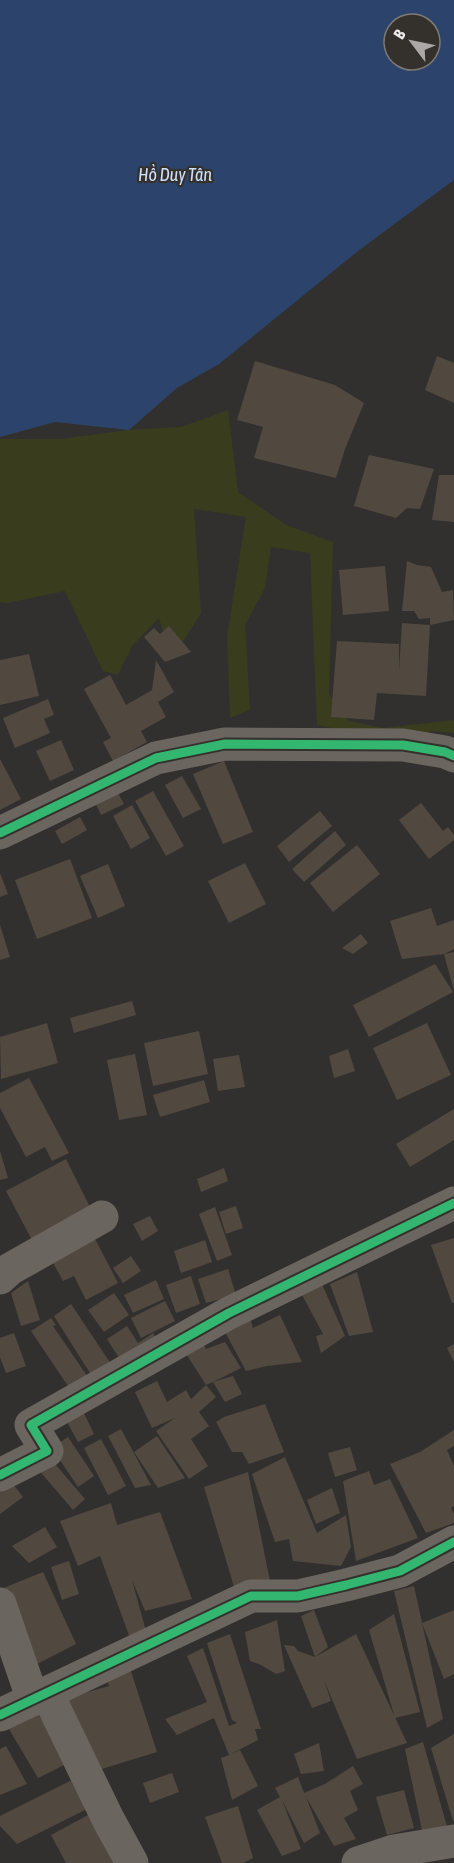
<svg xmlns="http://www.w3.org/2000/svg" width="454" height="1863" font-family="'Asap Condensed',sans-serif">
<rect width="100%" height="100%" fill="#32302e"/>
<path fill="#393d1d" d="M228,410L238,492L286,525L333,542L329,694L349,721L384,728L454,720V733L433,731L405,739L361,734L317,725L310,553L271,547L265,588L245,625L250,710L230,718L227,637L246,517L194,509L201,613L171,660L159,618L132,646L118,675L103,671L65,591L7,603L0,602V439H60L129,430L181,427Z"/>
<path fill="#2c446b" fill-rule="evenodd" d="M0,0H454V180L358,251L219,364L177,388L129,430L55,422L0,437ZM394,24H430V60H394Z"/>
<path fill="#514840" d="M437,356L454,363V403L425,390Z
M255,361L335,385L364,403L345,449L336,478L254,458L263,427L237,420Z
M369,455L434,469L420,509L407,508L396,518L354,506Z
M439,475H454V522L432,520Z
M407,561L417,565L431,567L442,592L453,590L454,620L430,625V618L419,619L414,611H402Z
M385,566L389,611L343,615L339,570Z
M402,623L430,625L426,696L377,693L374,720L331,717L337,641L399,644V670Z
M169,626L191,652L165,662L144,637L154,628L160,634Z
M29,654L39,696L0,705V660Z
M156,660L174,692L158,702L166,717L141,731L147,742L113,761L103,742L111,738L84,689L110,675L126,705L152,690Z
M48,699L54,715L44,719L50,733L15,748L3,718Z
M61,740L74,770L50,781L36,751Z
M0,759L21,799L0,810Z
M224,761L253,832L223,844L193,774Z
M182,776L201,809L183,818L165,785Z
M117,791L124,804L101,815L95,802Z
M153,791L184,846L166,856L135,801Z
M421,803L443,831L448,827L454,835V840L429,859L399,820Z
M132,805L150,838L131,849L113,816Z
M320,811L332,826L289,862L277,846Z
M80,817L87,830L62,844L55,831Z
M335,831L346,845L304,882L292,869Z
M357,845L380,874L333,912L310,883Z
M70,859L92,918L37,939L15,880Z
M245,863L266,904L229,923L208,881Z
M108,864L125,906L98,918L80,876Z
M0,873L8,894L0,897Z
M431,908L437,926L454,920V949L444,954L454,952V991L444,954L402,959L390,921Z
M0,925L10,957L0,960Z
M361,934L368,943L353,954L342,948Z
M435,964L453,992L369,1037L353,1005Z
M132,1001L136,1015L74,1033L70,1018Z
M47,1023L58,1063L1,1079L0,1037Z
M427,1023L451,1075L397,1100L373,1048Z
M199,1031L208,1074L153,1086L144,1043Z
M348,1049L355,1071L334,1078L329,1056Z
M135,1054L147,1115L119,1120L107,1060Z
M239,1055L245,1087L218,1091L213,1059Z
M29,1078L69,1153L52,1161L45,1147L26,1157L0,1108V1093Z
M204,1080L210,1102L160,1117L153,1095Z
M454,1109V1140L410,1167L396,1144Z
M0,1151L8,1178L0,1180Z
M66,1159L93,1213L34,1244L6,1191Z
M224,1168L228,1181L201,1192L197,1179Z
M236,1206L243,1228L226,1234L219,1212Z
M215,1207L232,1255L217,1261L199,1214Z
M150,1216L158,1231L142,1241L133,1224Z
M94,1237L118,1283L86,1300L74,1276L63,1281L51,1259Z
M454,1238V1303H452L431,1245Z
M205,1240L212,1262L181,1273L174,1251Z
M131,1256L141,1271L123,1283L113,1268Z
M228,1269L236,1295L206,1303L198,1279Z
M357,1272L373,1332L349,1336L330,1284Z
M191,1276L200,1304L176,1313L166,1285Z
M156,1280L164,1299L133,1313L124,1295Z
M28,1281L40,1320L21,1326L11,1293Z
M321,1282L345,1336L321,1353L316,1336L323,1334L301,1293Z
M114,1293L129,1315L104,1332L88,1310Z
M165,1301L175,1321L141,1338L131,1318Z
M71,1304L115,1370L95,1381L54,1316Z
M248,1311L253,1328L280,1315L302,1362L267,1366L246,1371L218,1319Z
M51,1318L56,1325L53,1326L92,1383L74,1395L31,1331Z
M127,1326L138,1343L153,1333L161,1347L126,1369L107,1339Z
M14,1333L26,1366L6,1373L0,1357V1338Z
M201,1338L206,1349L225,1342L241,1368L213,1382L233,1376L242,1394L225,1402L213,1382L206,1385L216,1397L199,1412L209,1426L191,1439L208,1466L189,1479L156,1431L175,1418L152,1428L135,1392L157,1381L167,1402L186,1390L191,1399L206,1385L183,1349Z
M454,1344V1362L447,1348Z
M265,1404L284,1452L249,1464L242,1452H232L216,1422L224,1417Z
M83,1411L94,1434L78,1442L66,1420Z
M121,1429L151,1485L135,1488L108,1436Z
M454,1430V1446L447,1450L454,1466V1506L451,1508L454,1514V1523L426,1533L390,1464L420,1452Z
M157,1436L185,1478L158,1488L134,1452Z
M68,1437L94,1476L78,1487L52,1448Z
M101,1439L126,1486L108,1495L84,1448Z
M350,1447L357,1470L335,1477L328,1453Z
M49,1457L85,1499L73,1510L37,1468Z
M285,1457L317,1533L346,1515L351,1547L341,1566L293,1561L289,1539L275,1542L252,1474Z
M369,1471L374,1485L390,1479L418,1538L356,1561L343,1481Z
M248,1472L270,1581L235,1590L204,1487Z
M9,1479L23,1497L0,1514V1486Z
M332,1488L340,1513L316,1524L307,1500Z
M111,1503L117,1525L160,1512L192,1599L145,1611L132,1580L146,1631L130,1638L100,1556L78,1566L60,1521Z
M45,1527L57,1547L29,1563L12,1546Z
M69,1561L79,1594L62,1600L51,1567Z
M43,1572L76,1644L37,1664L1,1589Z
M414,1586L443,1719L427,1728L394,1591Z
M314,1610L328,1647L315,1657L356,1634L407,1743L357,1759L324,1680L331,1701L312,1708L284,1645L294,1646L298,1651L315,1657L301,1616Z
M454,1610V1674L444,1679L422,1623Z
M394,1614L420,1712L395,1718L369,1630Z
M277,1620L285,1671L276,1674L261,1665L250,1661L245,1632Z
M230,1634L261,1729H255L258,1740L229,1755L240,1750L258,1786L232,1800L221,1758L229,1755L214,1718L177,1735L165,1719L207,1702L187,1656L203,1648L229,1726L237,1723L232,1720L207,1643Z
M128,1662L157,1752L92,1772L63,1699L109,1686L104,1672Z
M36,1711L70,1762L38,1778L9,1729Z
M454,1734V1821H453L431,1748Z
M423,1742L448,1830L423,1835L405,1749Z
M319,1743L324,1771L301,1774L294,1754Z
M6,1746L27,1784L0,1795V1749Z
M353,1766L363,1784L350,1791L358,1810L344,1818L356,1839L334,1846L306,1797L320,1833L304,1843L282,1800L301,1849L282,1856L257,1810L280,1797L275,1788L298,1777L304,1793L325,1784Z
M172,1773L179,1792L150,1803L143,1783Z
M82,1775L97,1804L17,1844L0,1826V1816Z
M404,1790L414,1828L387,1835L376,1797Z
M238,1806L253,1858L243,1863H222L205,1817Z
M90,1814L113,1863H66L51,1835Z"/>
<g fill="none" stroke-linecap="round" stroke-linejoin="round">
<path stroke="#6b655f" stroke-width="33" d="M0,833L156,758L225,744L403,745L445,752L454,756
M0,1278L10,1269L102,1217
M0,1475L47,1451L31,1425L229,1313L454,1203
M0,1604L33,1700
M47,1693L108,1819L132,1863
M0,1715L251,1596H298L346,1585L400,1571L454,1542
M358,1863L394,1851L454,1841"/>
<defs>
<path id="cycleway" d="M0,833L156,758L225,744L403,745L445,752L454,756
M0,1475L47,1451L31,1425L229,1313L454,1203
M0,1715L251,1596H298L346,1585L400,1571L454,1542"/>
</defs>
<use href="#cycleway" stroke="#34302c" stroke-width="13"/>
<use href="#cycleway" stroke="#33b770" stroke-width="9"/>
</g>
<g text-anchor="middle" stroke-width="4.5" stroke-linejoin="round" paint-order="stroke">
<g font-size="18" font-style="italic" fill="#cee0fd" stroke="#34302c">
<text x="175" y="181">Hồ Duy Tân</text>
</g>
</g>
<g transform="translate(412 42) rotate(302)"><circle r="28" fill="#34302c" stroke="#7e7a76" stroke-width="1.5"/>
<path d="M0-4.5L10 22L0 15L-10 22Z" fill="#aba8a6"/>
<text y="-9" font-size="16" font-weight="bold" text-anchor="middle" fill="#ece9e6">B</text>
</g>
</svg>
